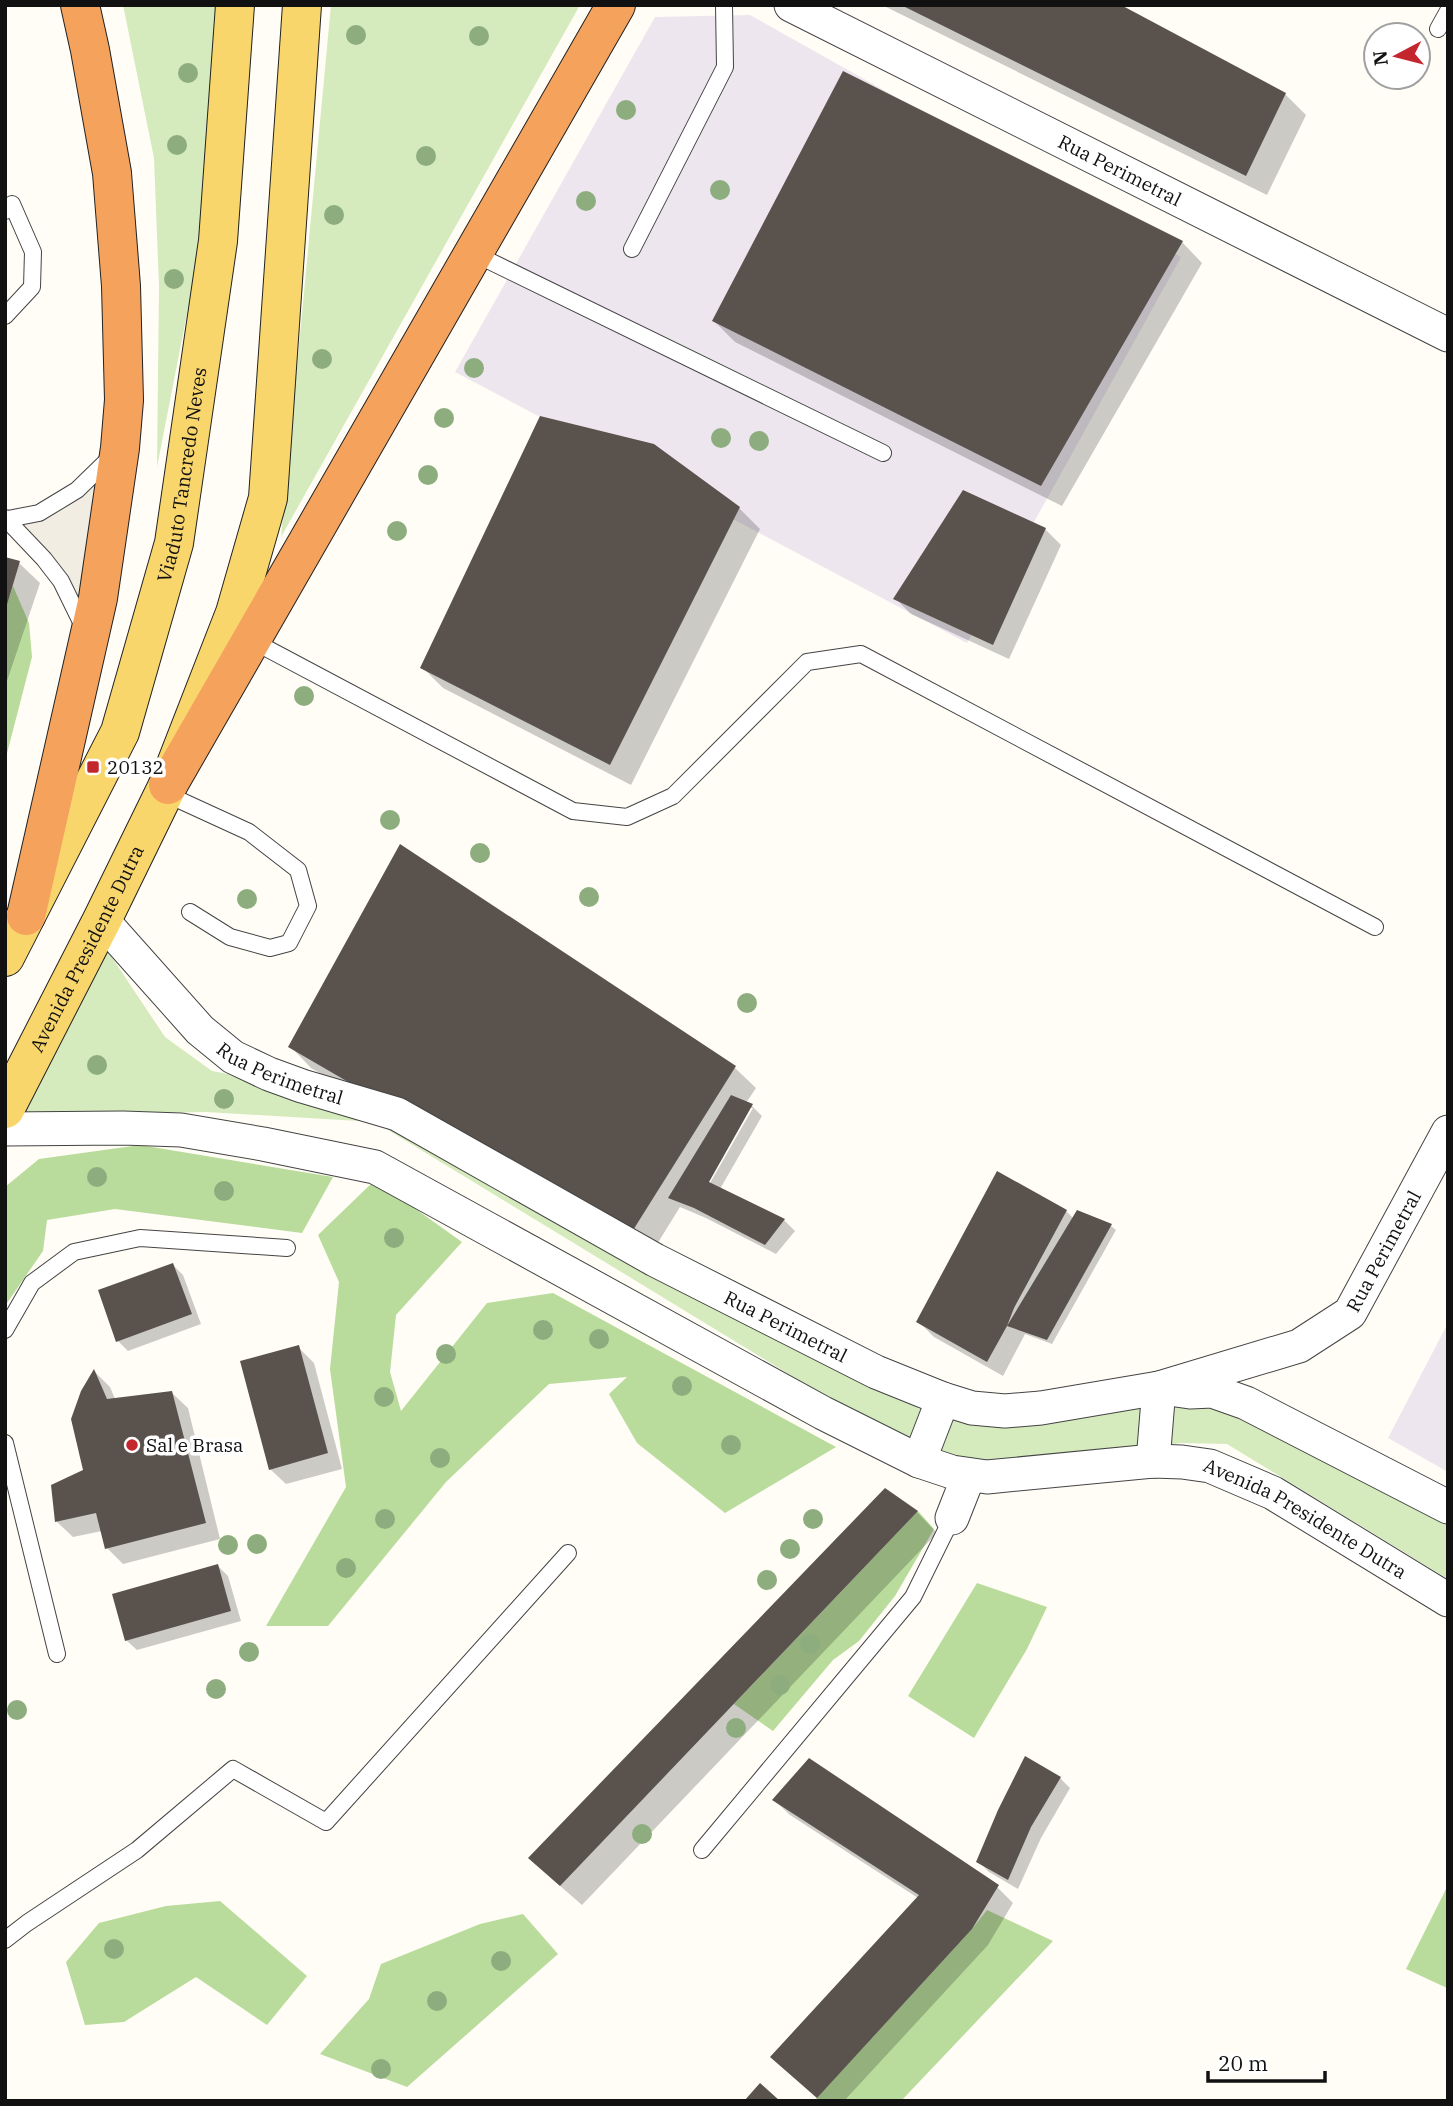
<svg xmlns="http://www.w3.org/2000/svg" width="1453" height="2106" font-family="'IBM Plex Serif',serif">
<rect width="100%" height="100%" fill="#fffdf5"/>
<path fill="#eee6ef" d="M750,15L1181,257L967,643L455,372L655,17Z
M1448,1323V1472L1388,1438Z"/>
<path fill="#d5ebbd" d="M123,5H218L201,242L157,467L159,286L154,158Z
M331,5H580L281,537Z
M107,950L165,1037L212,1071L371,1101L930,1415L1154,1401L1229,1411L1293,1441L1448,1524V1579L1227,1444L1179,1443L1097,1460L971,1468L907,1446L375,1122L206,1112L17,1116L84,998Z"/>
<path fill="#b9dc9c" d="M13,586L29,623L32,657L5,761V610Z
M140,1145L333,1177L302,1233L115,1209L47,1220L43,1251L5,1306V1187L39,1159Z
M375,1180L462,1242L396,1315L390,1372L401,1411L487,1303L553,1293L836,1447L725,1513L637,1443L609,1394L627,1377L549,1384L446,1482L328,1626H266L346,1487L330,1369L339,1282L318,1235Z
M918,1511L934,1529L895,1596L859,1641L833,1660L773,1731L734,1704Z
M977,1583L1047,1607L1027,1649L974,1738L908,1696Z
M1448,1885V1987L1447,1988L1406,1969Z
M220,1901L307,1976L267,2025L196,1977L124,2022L85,2025L66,1962L99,1923L166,1906Z
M987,1910L1053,1941L901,2101H814L972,1929Z
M523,1914L558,1954L407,2087L320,2054L369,1999L381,1964L480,1924Z"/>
<path fill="#f1ede2" d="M105,468L81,611L16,521Z"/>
<path fill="#0003" fill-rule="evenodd" d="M882,5H1118L1285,94L1306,115L1267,195Z
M1182,242L1202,263L1062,506L735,342L714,321Z
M964,492L1045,529L1061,545L1009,659L911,614L896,599Z
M739,508L760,529L631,785L443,688L422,667Z
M5,558L19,563L40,583L5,687Z
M291,1047L735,1068L756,1088L746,1103L752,1106L762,1116L720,1189L784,1220L795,1231L776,1254L706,1218L680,1207L646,1262L311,1068ZM749,1108H753L706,1190L703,1188Z
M1066,1211L1074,1219L1111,1226L1116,1230L1052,1344L1025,1334L1003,1376L934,1337L919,1322Z
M173,1265L183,1275L201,1324L128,1351L118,1341Z
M298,1347L314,1363L342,1469L286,1484L270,1469Z
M95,1372L110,1387L115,1399L172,1393L188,1408L220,1539L123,1564L107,1548L102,1531L73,1537L57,1522L85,1471Z
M885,1490L917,1512L937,1533L582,1905L551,1878Z
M218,1566L228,1576L241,1621L137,1650L126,1640Z
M1060,1778L1070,1788L1041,1838L1018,1889L989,1872L978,1861Z
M774,1800L997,1887L1013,1903L988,1945L844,2101H820L772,2057L918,1898L790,1815Z"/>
<path fill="#5a524d" d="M901,5H1121L1286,93L1246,176Z
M843,71L1183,241L1041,486L712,321Z
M540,416L654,444L740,507L610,765L420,668Z
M963,490L1046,528L993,645L893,599Z
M5,557L20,561L6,608L5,607Z
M400,844L736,1066L625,1243L288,1047Z
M731,1095L753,1104L709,1182L785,1219L765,1245L694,1208L668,1198Z
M997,1171L1067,1210L1014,1308L1007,1326L987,1362L916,1322Z
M1077,1210L1112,1224L1047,1340L1007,1326Z
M173,1263L192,1314L116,1342L98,1290Z
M299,1345L328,1453L269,1470L240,1361Z
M94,1369L107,1399L172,1391L206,1523L105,1549L96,1513L55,1522L51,1485L83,1470L71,1419L81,1391Z
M885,1488L918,1511L560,1886L528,1858Z
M218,1564L231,1611L125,1641L112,1594Z
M1025,1756L1061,1777L1031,1827L1008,1880L976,1862L998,1810Z
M809,1758L999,1885L972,1929L817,2098L770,2057L919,1895L772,1800Z
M760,2083L780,2101H744Z"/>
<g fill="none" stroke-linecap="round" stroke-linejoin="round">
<defs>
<path id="lane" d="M1438,29L1448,11
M5,211L12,204L33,252L32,287L5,316
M632,249L725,67L724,5
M473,253L883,453
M5,518L44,559L61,581L85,630
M8,519L39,513L77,490L113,455
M251,640L573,811L627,817L673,796L807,662L861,654L1375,927
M164,793L249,832L298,870L308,906L289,943L270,948L230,937L190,912
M5,1330L32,1283L74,1252L140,1238L287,1248
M5,1443L57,1654
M702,1850L913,1597L952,1518
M5,1940L27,1923L137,1850L233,1769L326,1822L568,1553"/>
<g id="street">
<path id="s1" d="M791,5L1448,335"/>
<path id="s2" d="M102,920L200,1030L233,1057L269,1074L302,1086L397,1114L655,1260L876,1372L943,1399L972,1408L1005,1411L1041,1408L1159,1388L1299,1346L1350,1313L1448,1132"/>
<path id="s3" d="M5,1129L123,1128L181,1130L263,1144L375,1167L823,1413L919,1461L952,1472L987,1477L1153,1461L1182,1462L1210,1466L1273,1493L1448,1600"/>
<path d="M1176,1390L1190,1392L1212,1391L1246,1403L1448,1507"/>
<path d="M919,1461L943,1399"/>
<path d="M1153,1461L1159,1388"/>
<path d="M952,1518L969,1475"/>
</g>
<g id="primary">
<path id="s4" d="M5,957L120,732L174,543L218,241L235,5"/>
<path id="s5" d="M5,1109L102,920L168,785L235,613L268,498L302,5"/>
</g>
<path id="highway" d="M168,785L616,5
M26,916L98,598L120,448L124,400L121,286L112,173L90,50L80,5"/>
</defs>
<use href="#lane" stroke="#444" stroke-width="18"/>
<use href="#street" stroke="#444" stroke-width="35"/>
<use href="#primary" stroke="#222" stroke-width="40"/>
<use href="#highway" stroke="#222" stroke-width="40"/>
<use href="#lane" stroke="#fff" stroke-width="16"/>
<use href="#street" stroke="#fff" stroke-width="33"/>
<use href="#primary" stroke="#f9d66b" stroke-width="38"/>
<use href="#highway" stroke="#f5a25d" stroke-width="38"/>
</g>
<g fill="#8dad7f">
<circle cx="356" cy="35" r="10"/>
<circle cx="479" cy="36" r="10"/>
<circle cx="188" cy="73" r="10"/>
<circle cx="626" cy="110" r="10"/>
<circle cx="177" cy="145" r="10"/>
<circle cx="426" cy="156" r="10"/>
<circle cx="720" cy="190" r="10"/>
<circle cx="586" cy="201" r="10"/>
<circle cx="334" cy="215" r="10"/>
<circle cx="174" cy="279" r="10"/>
<circle cx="322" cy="359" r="10"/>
<circle cx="474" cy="368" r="10"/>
<circle cx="444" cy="418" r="10"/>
<circle cx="721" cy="438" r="10"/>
<circle cx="759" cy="441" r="10"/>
<circle cx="428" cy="475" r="10"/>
<circle cx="397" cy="531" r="10"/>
<circle cx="304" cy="696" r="10"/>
<circle cx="390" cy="820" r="10"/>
<circle cx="480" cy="853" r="10"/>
<circle cx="589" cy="897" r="10"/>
<circle cx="247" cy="899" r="10"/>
<circle cx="747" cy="1003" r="10"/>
<circle cx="97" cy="1065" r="10"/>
<circle cx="224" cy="1099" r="10"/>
<circle cx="97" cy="1177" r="10"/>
<circle cx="224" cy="1191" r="10"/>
<circle cx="394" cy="1238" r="10"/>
<circle cx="543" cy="1330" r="10"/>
<circle cx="599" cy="1339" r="10"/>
<circle cx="446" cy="1354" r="10"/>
<circle cx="682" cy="1386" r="10"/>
<circle cx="384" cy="1397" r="10"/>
<circle cx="731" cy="1445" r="10"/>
<circle cx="440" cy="1458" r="10"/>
<circle cx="385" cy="1519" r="10"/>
<circle cx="813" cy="1519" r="10"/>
<circle cx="257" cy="1544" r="10"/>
<circle cx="228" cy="1545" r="10"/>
<circle cx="790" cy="1549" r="10"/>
<circle cx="346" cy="1568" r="10"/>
<circle cx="767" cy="1580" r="10"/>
<circle cx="810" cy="1644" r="10"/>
<circle cx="249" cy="1652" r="10"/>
<circle cx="780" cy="1685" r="10"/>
<circle cx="216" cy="1689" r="10"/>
<circle cx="17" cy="1710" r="10"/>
<circle cx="736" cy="1728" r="10"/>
<circle cx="642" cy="1834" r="10"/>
<circle cx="114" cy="1949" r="10"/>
<circle cx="501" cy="1961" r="10"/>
<circle cx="437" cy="2001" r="10"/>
<circle cx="381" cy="2069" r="10"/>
</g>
<g fill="#c4262e" stroke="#fff" stroke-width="2.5">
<rect x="86" y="760" width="14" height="14" rx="3.5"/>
<circle cx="132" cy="1445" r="7"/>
</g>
<g text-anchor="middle" stroke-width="7" stroke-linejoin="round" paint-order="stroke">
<g font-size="19" fill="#111" stroke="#fff">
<text dy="7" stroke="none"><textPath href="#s1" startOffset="368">Rua Perimetral</textPath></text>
<text dy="7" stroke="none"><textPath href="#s4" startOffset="518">Viaduto Tancredo Neves</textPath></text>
<text dy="7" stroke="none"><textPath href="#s5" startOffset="180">Avenida Presidente Dutra</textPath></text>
<text dy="7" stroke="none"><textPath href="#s2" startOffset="240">Rua Perimetral</textPath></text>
<text dy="7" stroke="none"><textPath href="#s2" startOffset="1477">Rua Perimetral</textPath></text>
<text dy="7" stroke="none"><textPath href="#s2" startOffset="807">Rua Perimetral</textPath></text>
<text dy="7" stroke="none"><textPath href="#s3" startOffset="1395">Avenida Presidente Dutra</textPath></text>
</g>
<g font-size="19" fill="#111" stroke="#fff" text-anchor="start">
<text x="107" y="774">20132</text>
<text x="146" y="1452">Sal e Brasa</text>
</g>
</g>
<rect width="1453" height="2106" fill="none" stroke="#111111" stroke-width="14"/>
<g transform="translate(1397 56) rotate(263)"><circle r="33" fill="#ffffff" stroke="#a0a0a0" stroke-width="2"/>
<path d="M0-5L12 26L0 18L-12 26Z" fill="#c4262e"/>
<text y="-10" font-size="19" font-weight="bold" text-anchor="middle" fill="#111111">N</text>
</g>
<path d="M1208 2071v10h117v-10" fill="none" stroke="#111111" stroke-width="3.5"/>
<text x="1218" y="2071" font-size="21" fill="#111111" stroke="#ffffff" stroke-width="5" paint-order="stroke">20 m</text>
</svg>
